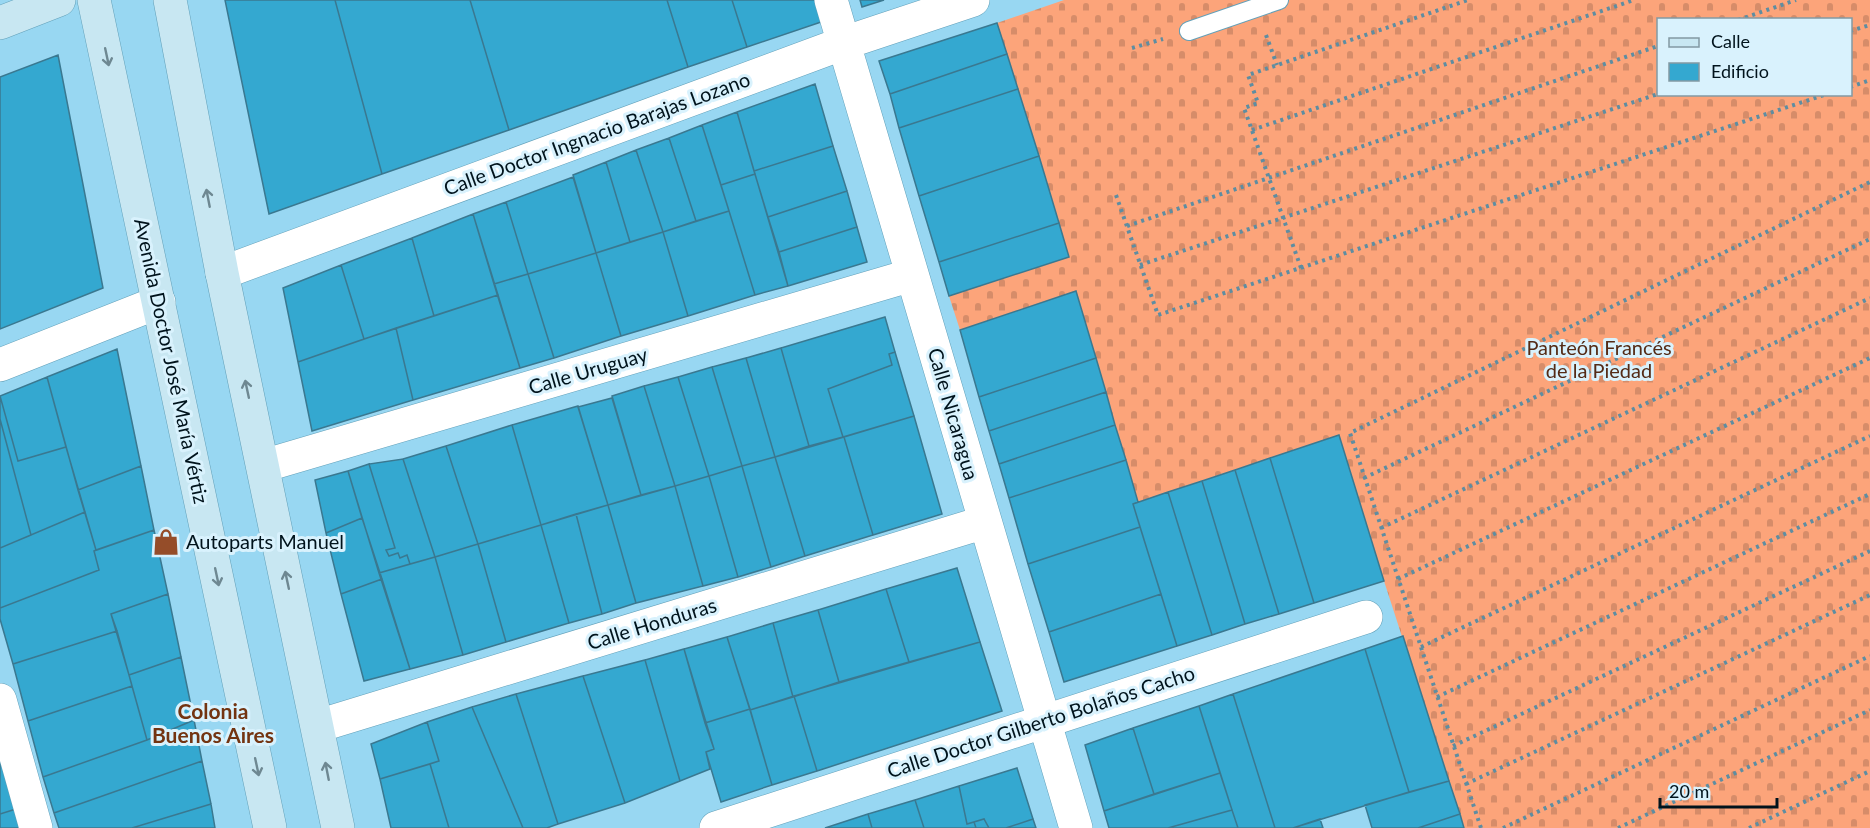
<svg xmlns="http://www.w3.org/2000/svg" width="1870" height="828" font-family="Lato,sans-serif">
<defs>
<pattern id="cemetery-stones" width="16" height="16" patternUnits="userSpaceOnUse" patternTransform="scale(1.5)"><rect width="16" height="16" fill="#fca47a"/><path d="M2 7V4a2 2 0 0 1 4 0v3zM10 15v-3a2 2 0 0 1 4 0v3z" fill="#d68c69"/></pattern>
</defs>
<rect width="100%" height="100%" fill="#98d7f2"/>
<path fill="url(#cemetery-stones)" fill-rule="evenodd" d="M1064,0H1870V828H1464L1384,581L1339,435L1138,502L1076,292L960,330L949,296L1069,257L997,23ZM1658,20H1850V94H1658Z"/>
<path fill="#34a8d0" stroke="#3a7890" stroke-width="1.5" d="M225,0H335L382,174L269,214Z
M335,0H470L509,130L382,174Z
M470,0H667L688,67L509,130Z
M667,0H732L747,47L688,67Z
M732,0H821L827,20L747,47Z
M860,0H884L862,7Z
M997,23L1007,54L890,94L879,61Z
M1007,54L1018,89L899,128L890,94Z
M58,55L103,288L0,329V77Z
M815,84L833,146L754,171L737,112Z
M1018,89L1039,156L919,196L899,128Z
M737,112L755,174L721,185L702,125Z
M702,125L729,211L696,221L669,138Z
M669,138L696,221L663,232L636,150Z
M833,146L847,191L768,217L754,171Z
M636,150L663,232L630,242L606,162Z
M1039,156L1059,223L939,262L919,196Z
M606,162L630,242L596,253L573,175Z
M755,174L788,286L755,295L721,185Z
M573,177L596,253L528,274L506,202Z
M847,191L857,227L779,252L768,217Z
M506,202L528,274L494,284L473,214Z
M729,211L755,295L688,316L663,232Z
M473,214L498,295L434,316L412,238Z
M1059,223L1069,257L949,296L939,262Z
M857,227L867,262L788,286L779,252Z
M663,232L688,316L621,336L596,253Z
M412,238L434,316L364,339L341,265Z
M596,253L621,336L554,358L528,274Z
M341,265L364,339L298,362L283,288Z
M528,274L554,358L520,368L494,284Z
M1076,291L1096,358L979,397L960,330Z
M498,295L520,368L413,400L396,328Z
M885,317L895,352L889,354L892,365L828,389L843,437L809,446L781,348Z
M396,328L413,400L312,431L298,362Z
M781,348L809,446L775,457L746,358Z
M117,349L141,466L78,490L47,377Z
M895,352L914,416L843,437L828,389L892,365L889,354Z
M746,358L775,457L742,466L712,367Z
M1096,358L1106,392L989,431L979,397Z
M712,367L742,466L709,476L678,377Z
M47,377L66,447L18,461L0,396Z
M678,377L709,476L675,486L644,386Z
M644,386L675,486L641,495L612,396Z
M1106,392L1115,425L999,464L989,431Z
M0,396L18,461L66,447L85,512L31,535L0,419Z
M612,398L641,495L608,505L578,407Z
M578,406L608,505L541,525L512,425Z
M914,416L942,514L873,535L844,437Z
M0,419L31,535L0,548Z
M512,425L541,525L478,544L446,446Z
M1115,425L1126,460L1009,498L999,464Z
M1339,435L1384,581L1314,603L1270,458Z
M844,437L873,535L805,556L775,457Z
M446,446L478,544L435,557L403,459Z
M775,457L805,556L771,567L742,466Z
M1270,458L1314,603L1279,614L1235,470Z
M403,459L435,557L410,564L407,555L400,558L398,553L389,556L386,550L395,548L369,464Z
M1126,460L1138,502L1133,504L1140,527L1028,564L1009,498Z
M369,464L395,548L386,550L389,556L398,553L400,558L407,555L410,564L379,573L348,471Z
M141,466L154,530L96,550L78,490Z
M742,466L771,567L738,577L709,476Z
M1235,470L1279,614L1245,624L1202,481Z
M348,471L362,518L326,533L315,480Z
M709,476L738,577L703,586L675,486Z
M1202,481L1245,624L1212,635L1168,492Z
M675,486L703,586L636,603L608,505Z
M1168,492L1212,635L1177,646L1133,504Z
M608,505L636,603L602,614L576,514Z
M85,512L96,550L94,551L99,570L0,608V548Z
M576,514L602,614L569,623L541,525Z
M362,518L382,579L341,594L326,533Z
M541,525L569,623L506,642L478,544Z
M1140,527L1161,594L1049,632L1028,564Z
M154,530L168,594L111,614L117,631L13,664L0,619V608L99,570L94,551Z
M478,544L506,642L463,655L435,557Z
M435,557L463,655L410,669L379,573Z
M957,568L980,642L909,662L886,589Z
M382,579L410,669L364,681L341,594Z
M886,589L909,662L839,682L818,610Z
M168,594L181,657L129,675L111,614Z
M1161,594L1177,646L1064,682L1049,632Z
M818,610L839,682L793,697L773,623Z
M773,623L793,697L750,710L727,637Z
M117,631L132,686L28,721L13,664Z
M1403,636L1449,781L1409,792L1365,649Z
M727,637L750,709L705,723L684,649Z
M980,642L1002,711L817,771L794,696Z
M684,649L714,749L706,752L710,769L680,781L645,660Z
M1365,649L1409,792L1293,828H1275L1233,694Z
M181,657L194,720L147,740L129,675Z
M645,660L680,781L625,803L583,676Z
M583,676L625,803L558,824L516,694Z
M132,686L147,740L43,777L28,721Z
M516,694L558,824L547,828H523L472,707Z
M1233,694L1275,828H1238L1232,810L1199,706Z
M794,696L817,771L772,785L750,710Z
M1199,706L1220,773L1154,794L1133,728Z
M472,707L523,828H449L430,764L439,761L427,722Z
M750,709L772,785L721,802L706,752L714,749L705,723Z
M194,720L202,761L54,813L43,777L147,740Z
M427,722L439,761L380,779L371,744Z
M1133,728L1154,794L1104,811L1085,745Z
M0,752L16,809L0,814Z
M202,761L211,804L132,828H59L54,813Z
M430,764L449,828H391L380,779Z
M1017,768L1033,819L1006,828H989L984,819L967,824L959,786Z
M1220,773L1232,810L1168,828H1109L1104,811Z
M1449,781L1460,814L1418,828H1372L1365,805Z
M959,786L967,824L974,822L976,828H924L915,800Z
M915,800L924,828H872L868,814Z
M211,804L215,828H132Z
M16,809L21,828H0V814Z
M1232,810L1238,828H1168Z
M868,814L872,828H825Z
M1460,814L1464,828H1418Z
M984,819L989,828H976L974,822Z
M1033,819L1036,828H1006Z
M1320,819L1323,828H1293Z"/>
<g fill="none" stroke-linecap="round" stroke-linejoin="round">
<defs>
<path id="lane" d="M1189,31L1279,0"/>
<path id="street" d="M831,0L1076,828
M222,273L844,43L973,0
M0,365L159,302
M263,466L912,275
M0,700L36,828
M318,726L985,522
M716,828L1366,617"/>
<path id="secondary" d="M94,0L270,828
M170,0L222,273L338,828
M0,23L59,0"/>
</defs>
<use href="#lane" stroke="#62a0b9" stroke-width="20"/>
<use href="#street" stroke="#62a0b9" stroke-width="34"/>
<use href="#secondary" stroke="#62a0b9" stroke-width="34"/>
<path stroke="#5e8da1" stroke-width="4" stroke-dasharray="3 4.5" stroke-linecap="butt" d="M1738,20L1796,0
M1850,31L1870,25
M1266,35L1277,65
M1132,48L1163,39
M1850,87L1870,80
M1252,130L1634,0
M1116,195L1158,315L1827,94
M1127,226L1658,46
M1140,265L1658,94
M1301,268L1244,108L1258,103L1248,75L1468,0
M1364,478L1870,239
M1381,528L1870,298
M1398,579L1870,358
M1421,647L1870,436
M1437,697L1870,494
M1453,746L1870,551
M1466,784L1870,595
M1481,828L1350,433L1870,182
M1503,828L1870,656
M1618,828L1870,710
M1749,828L1870,771"/>
<use href="#lane" stroke="#fff" stroke-width="18"/>
<use href="#street" stroke="#fff" stroke-width="33"/>
<use href="#secondary" stroke="#c8e7f2" stroke-width="33"/>
</g>
<defs><path id="oneway-shaft" d="M-6 0H5M1.5-3L5.5 0L1.5 3" fill="none" stroke-width="1.6" stroke-linecap="round" stroke-linejoin="round" transform="scale(1.5)"/></defs>
<g stroke="#6e8892">
<use href="#oneway-shaft" transform="translate(107 57) rotate(78)"/>
<use href="#oneway-shaft" transform="translate(208 198) rotate(-101)"/>
<use href="#oneway-shaft" transform="translate(247 389) rotate(-102)"/>
<use href="#oneway-shaft" transform="translate(217 577) rotate(78)"/>
<use href="#oneway-shaft" transform="translate(287 580) rotate(-102)"/>
<use href="#oneway-shaft" transform="translate(257 767) rotate(78)"/>
<use href="#oneway-shaft" transform="translate(327 771) rotate(-101)"/>
</g>
<defs>
<symbol id="shop-bare" viewBox="-9 -9 18 18"><path d="M-5-2.5h2.3a2.7 3.5 0 0 1 5.4 0H5L5.5 6h-11ZM-1.5-2.5h3a1.5 2.3 0 0 0-3 0Z" fill="#954d29" stroke="#d9f2fd" stroke-width="2.5" paint-order="stroke"/></symbol>
</defs>
<g fill-rule="evenodd">
<use href="#shop-bare" x="147" y="523" width="38" height="38"/>
</g>
<g text-anchor="middle" stroke-width="6" stroke-linejoin="round" paint-order="stroke">
<g font-size="20" fill="#00131c" stroke="#d9f2fd">
<text transform="translate(597 134) rotate(-20)" y="7">Calle Doctor Ingnacio Barajas Lozano</text>
<text transform="translate(171 361) rotate(78)" y="7">Avenida Doctor José María Vértiz</text>
<text transform="translate(588 371) rotate(-16)" y="7">Calle Uruguay</text>
<text transform="translate(953 414) rotate(74)" y="7">Calle Nicaragua</text>
<text transform="translate(652 624) rotate(-17)" y="7">Calle Honduras</text>
<text transform="translate(1041 722) rotate(-18)" y="7">Calle Doctor Gilberto Bolaños Cacho</text>
</g>
<g font-size="20" fill="#542b16" stroke="#d9f2fd">
<text x="1599" y="355">Panteón Francés<tspan x="1599" dy="23">de la Piedad</tspan></text>
</g>
<g font-size="20" fill="#00131c" stroke="#d9f2fd" text-anchor="start">
<text x="186" y="549">Autoparts Manuel</text>
</g>
<g font-size="21" font-weight="bold" fill="#733411" stroke="#d9f2fd">
<text x="213" y="719">Colonia<tspan x="213" dy="24">Buenos Aires</tspan></text>
</g>
</g>
<rect x="1657" y="18" width="195" height="78" fill="#d9f2fd" stroke="#8299a3" stroke-width="1.5"/>
<rect x="1669" y="38" width="30" height="9" fill="#c8e7f2" stroke="#8299a3" stroke-width="1.5"/>
<text x="1711" y="48" font-size="18" fill="#00131c">Calle</text>
<rect x="1669" y="63" width="30" height="18" fill="#34a8d0" stroke="#8299a3" stroke-width="1.5"/>
<text x="1711" y="78" font-size="18" fill="#00131c">Edificio</text>
<path d="M1660 798v9h117v-9" fill="none" stroke="#00131c" stroke-width="3"/>
<text x="1669" y="798" font-size="18" fill="#00131c" stroke="#d9f2fd" stroke-width="4.5" paint-order="stroke">20 m</text>
</svg>
